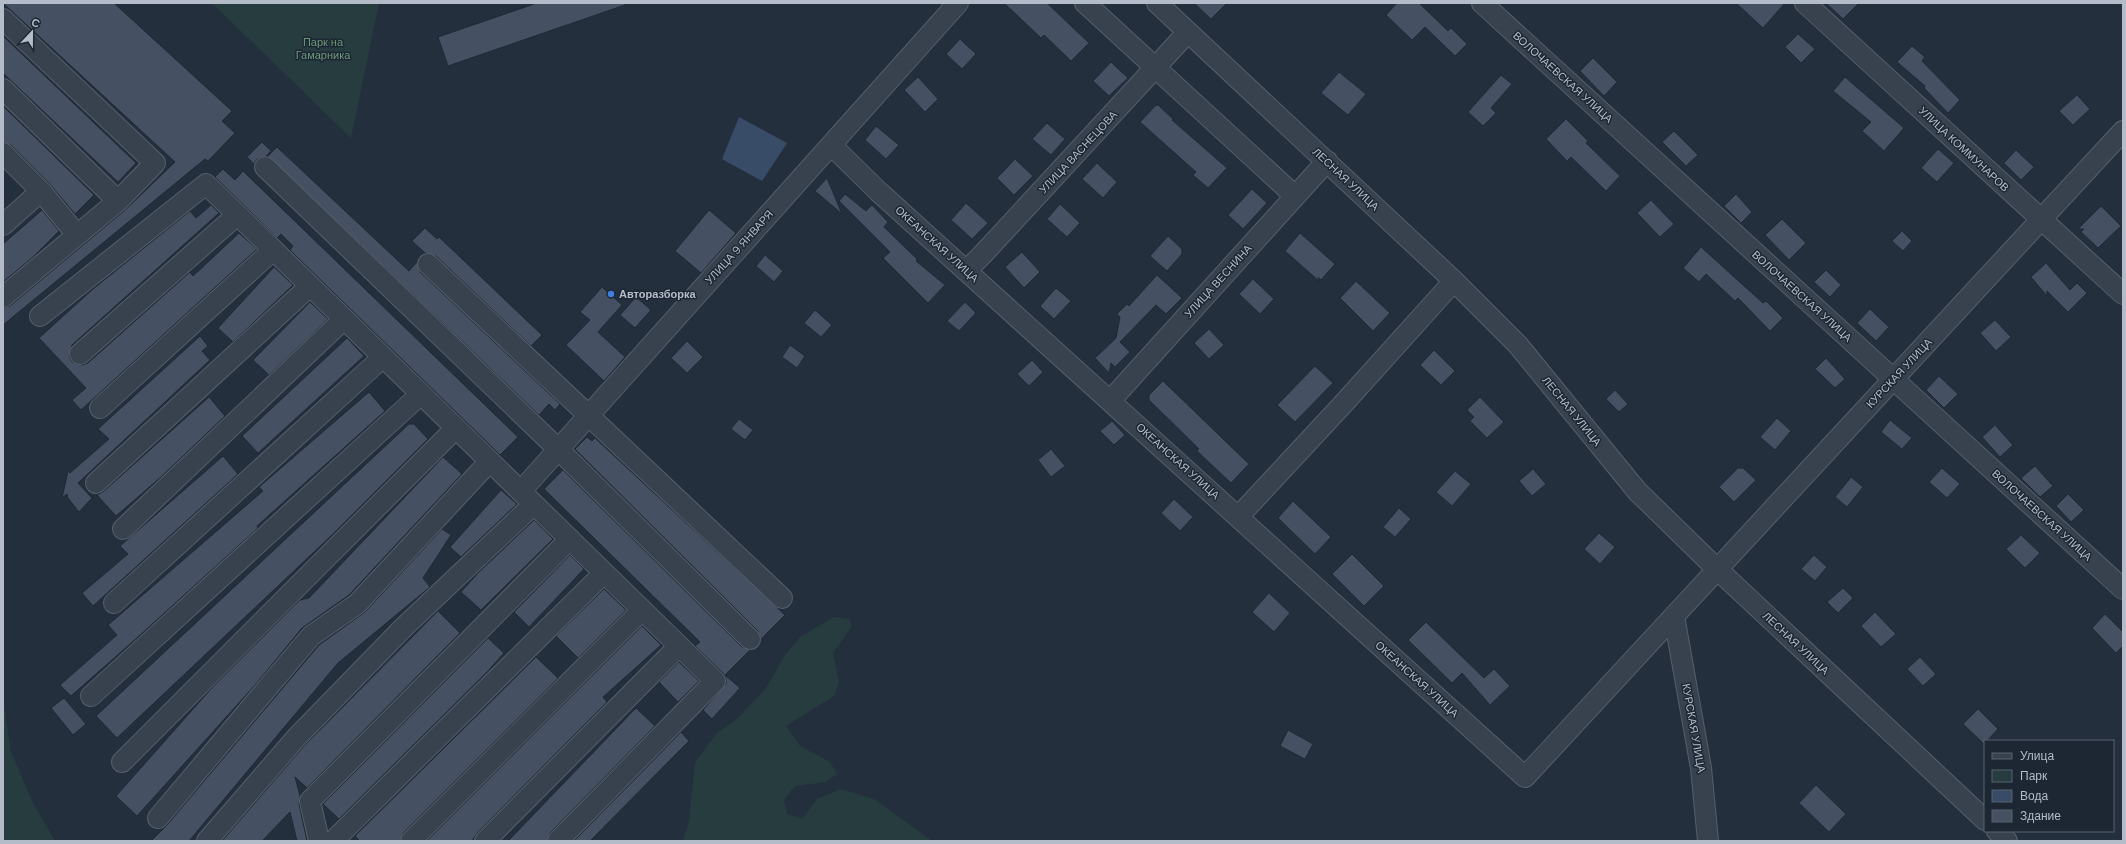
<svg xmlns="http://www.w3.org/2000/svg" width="2126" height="844" font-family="'DM Sans',sans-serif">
<rect width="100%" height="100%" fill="#242f3e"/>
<path fill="#263c3f" d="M212,3H379L351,138Z
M834,617L849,619L852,626L833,653L839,682L834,696L786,726L800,746L830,762L837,774L826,782L795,786L784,800L787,814L802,819L817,799L840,789L874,799L932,841H683L689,821L695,762L717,733L738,718L766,688L785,655L800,637Z
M3,699L11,752L33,803L55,841H3Z"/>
<path fill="#394c67" d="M739,117L787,143L762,181L722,159Z"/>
<path fill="#455162" stroke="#1f2835" d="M3,3H114L232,111L222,121L235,133L208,161L205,159L3,325V308L10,306L125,210L175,162Z
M537,3H625V5L448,66L438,37Z
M1004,3H1047L1089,43L1071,61L1044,35L1041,38Z
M1194,3H1227L1211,19Z
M1397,3H1419L1448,31L1451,28L1467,44L1455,56L1425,27L1412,40L1386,15Z
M1736,3H1785L1763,28Z
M1826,3H1859L1843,19Z
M1798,34L1815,49L1801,63L1785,47Z
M3,36L136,163L118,182L3,73Z
M960,39L976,54L962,69L946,54Z
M1912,46L1925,57L1922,61L1960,100L1948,113L1924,88L1925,86L1897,62Z
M1593,58L1617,82L1604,96L1580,71Z
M1111,62L1128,78L1109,96L1093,81Z
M1339,72L1366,94L1348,115L1321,93Z
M1501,75L1512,84L1491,108L1496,113L1483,126L1468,112Z
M918,77L938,99L925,112L904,90Z
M1845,77L1904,128L1884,151L1862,131L1871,122L1833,91Z
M2077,95L2090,109L2073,125L2059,111Z
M1157,104L1173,119L1172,120L1227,168L1208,188L1193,175L1196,172L1140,122L1156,105L1157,106Z
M3,106L94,195L75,214L49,183L11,145L3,142Z
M1566,119L1588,141L1586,143L1620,176L1606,191L1571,157L1567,161L1546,139Z
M1047,123L1065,139L1051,155L1032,139Z
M876,126L899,145L886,159L865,140Z
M1674,131L1698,155L1686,166L1662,142Z
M262,142L271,151L266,156L257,159L254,164L247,157Z
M277,147L409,271L417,262L420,272L560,404L555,410L549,404L539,415L268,156Z
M1938,149L1954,163L1937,182L1921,168Z
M2016,150L2034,167L2021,180L2004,163Z
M1015,159L1033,176L1014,195L997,178Z
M1097,163L1117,182L1103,198L1082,179Z
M223,169L235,180L243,171L518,437L500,455L290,250L293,246L281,234L277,238L215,177Z
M827,178L842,214L815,191Z
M1252,189L1267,203L1243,229L1228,215Z
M845,194L866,211L872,205L888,222L884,227L917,259L916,261L945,285L928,303L883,258L890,252L839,201Z
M1736,194L1752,212L1741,223L1724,206Z
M1651,200L1674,224L1660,237L1637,213Z
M966,203L988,223L972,239L951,220Z
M1060,204L1080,223L1067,237L1047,219Z
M211,205L219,213L72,345L69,356L72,362L82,365L88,363L190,272L193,276L239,233L257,249L81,410L72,400L86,388L39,338L93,289L190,211L196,218Z
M2101,206L2121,226L2098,248L2081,232L2084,229H2078Z
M42,210L59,231L33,257L3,282V244Z
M709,210L736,233L701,273L675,251Z
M1782,219L1806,243L1789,260L1765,235Z
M425,228L437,239L439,237L542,335L531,346L436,256L425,253L412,241Z
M1902,231L1912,241L1903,251L1892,241Z
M1300,233L1335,264L1321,280L1318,277L1320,282L1285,251Z
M1168,236L1182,249V254L1167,271L1150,256Z
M1701,247L1763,303L1766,301L1783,318L1770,331L1738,298L1735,301L1706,274L1699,282L1683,268Z
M1022,252L1040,272L1024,288L1005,267Z
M765,255L783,271L774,282L756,266Z
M2046,263L2070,290L2077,283L2087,293L2068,312L2047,291V296L2031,277Z
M274,267L293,285L233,342L218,328Z
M1826,270L1841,285L1830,297L1814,282Z
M1157,275L1182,298L1166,314L1156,305L1120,342L1130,352L1115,367L1111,363L1109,373L1095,358L1116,338L1120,317L1117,314L1127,304L1129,306Z
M1253,279L1274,299L1260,314L1239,294Z
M1356,281L1390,313L1373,331L1340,298Z
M602,287L622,305L598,332L625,357L604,381L566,345L590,320L580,312Z
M1056,288L1071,301L1054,319L1040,306Z
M636,297L651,310L635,328L620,315Z
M310,302L328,319L269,375L253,360Z
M965,302L976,313L959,331L947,321Z
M1870,309L1889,327L1876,341L1857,323Z
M815,310L832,325L821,337L804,323Z
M1995,320L2011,337L1996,351L1980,333Z
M1209,329L1224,345L1209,359L1194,343Z
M200,336L208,346L202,351L210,360L78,483L92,498L79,512L68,498L67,494L62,498L68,471L70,473L109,439L98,429Z
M347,338L364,356L258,453L242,436Z
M687,341L703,357L687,373L671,358Z
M790,345L805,356L797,368L782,357Z
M1434,350L1455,371L1441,385L1420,365Z
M1826,358L1845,379L1835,388L1815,369Z
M1032,360L1043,372L1029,386L1017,374Z
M1315,366L1333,383L1295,422L1277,405Z
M1939,376L1958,394L1944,408L1926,390Z
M1163,381L1249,464L1231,483L1197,451L1199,449L1149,400V395Z
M1615,390L1628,404L1619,412L1606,399Z
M369,392L385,411L257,526L258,528L138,637L71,696L60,685L117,635L108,625L263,491L259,487Z
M209,397L225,416L161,477L116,516L97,495L104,491Z
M1480,397L1504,422L1487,438L1470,421L1474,417L1467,410Z
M1777,418L1791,431L1775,450L1760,437Z
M739,419L753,430L745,440L731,429Z
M1890,420L1912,438L1902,449L1881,432Z
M1112,421L1125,435L1114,445L1100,431Z
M409,424H414L428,439L332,535L117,738L96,716Z
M1995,425L2013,445L2000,457L1982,437Z
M587,437L592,441L595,438L785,615L761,639L758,631L575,449Z
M1051,449L1065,466L1051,477L1038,460Z
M223,456L238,474L93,606L82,593L128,554L120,546Z
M443,457L462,474L349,595L302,628L256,684L137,816L116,796L210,690L300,600L309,598Z
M2035,466L2053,486L2040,497L2021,478Z
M1738,468H1743L1756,480L1734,502L1719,487Z
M1942,468L1960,484L1947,498L1929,482Z
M1533,469L1546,484L1532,496L1519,481Z
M563,470L742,647L750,650L725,675L740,688L712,719L703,710L726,684V678L723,673L695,646L700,642L544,489Z
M1455,471L1471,484L1452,506L1436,492Z
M1851,477L1863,487L1847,507L1835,497Z
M501,490L517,504L461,557L450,547Z
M2068,494L2084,510L2071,522L2056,506Z
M1174,499L1193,517L1180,531L1161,513Z
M1293,501L1331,537L1315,554L1278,518Z
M1399,508L1411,519L1395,537L1383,527Z
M534,520L553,539L481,610L461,592L479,572Z
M442,529L451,535L423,578L430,587L338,663L189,841H151L167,825L319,645L365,612Z
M1599,533L1615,547L1600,564L1584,549Z
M2021,535L2040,553L2025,568L2006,549Z
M1352,554L1384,586L1364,606L1332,574Z
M570,555L584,569L529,627L514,612Z
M1814,555L1827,567L1815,581L1801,569Z
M1843,588L1853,598L1838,613L1827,602Z
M604,589L626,610L578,658L556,636Z
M1269,593L1290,613L1274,632L1252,612Z
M438,611L460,633L307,788L295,777L300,796L299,804L307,841H297L290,812L262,841H222L304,746Z
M1875,612L1896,634L1881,647L1861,626Z
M2105,614L2123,632V646L2116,653L2092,628Z
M1426,622L1484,678L1494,669L1510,686L1490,705L1462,673L1452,683L1408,640Z
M642,626L661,645L603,697L607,702L477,833L472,841H427Z
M488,638L504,653L487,672L339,819L323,804Z
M536,657L558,678L403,833L400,841H360L355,836Z
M1920,657L1936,674L1923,686L1907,669Z
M679,662L699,681L678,702L659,682Z
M64,698L86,724L73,735L51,708Z
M636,708L655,726L550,833L547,841H508Z
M1978,709L1998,729L1984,744L1963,724Z
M1288,730L1313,744L1305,759L1280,746Z
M681,732L689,741L590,841H574Z
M1816,785L1846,814L1829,832L1799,803Z"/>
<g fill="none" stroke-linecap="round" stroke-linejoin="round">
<defs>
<path id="minor" d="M1085,3L1295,196
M1157,3L1454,281L1518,345L1637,491L1717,569L1985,820
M1482,3L2123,589
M1805,3L2123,294
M3,19L155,163L118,201L3,297
M3,89L118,201
M831,145L879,192L1525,777L2123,131
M3,153L41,191L77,235
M265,167L558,449L750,639
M3,225L41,191
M428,264L782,598
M967,270L983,254L1188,32
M40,316L206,184L715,681L558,841
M80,354L237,215
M1110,401L1327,161
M100,408L273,250
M96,483L310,286
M521,491L958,3
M1239,516L1344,403L1454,281
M123,529L344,319
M114,603L383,357
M1674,616L1701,768L1708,841
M91,696L421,394
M122,762L456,428
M158,818L311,636L357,604L490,461
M1997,831L2007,841
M207,841L296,738L403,628L534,504
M319,841L310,801L570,539
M333,841L604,573
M411,841L642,610
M485,841L679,646"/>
</defs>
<use href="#minor" stroke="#565f6c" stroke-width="22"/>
<use href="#minor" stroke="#38414e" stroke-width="20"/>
</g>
<circle fill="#3f7fe0" stroke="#1d2633" stroke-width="1.5" cx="611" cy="294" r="4"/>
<g text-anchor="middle" stroke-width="3" stroke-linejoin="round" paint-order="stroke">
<g font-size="11" fill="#6b9a76" stroke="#1d2633">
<text x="323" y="46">Парк на<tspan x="323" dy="13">Гамарника</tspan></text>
</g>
<g font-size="11" fill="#b4bcc9" stroke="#1d2633">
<text transform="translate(1563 77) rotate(42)" y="4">ВОЛОЧАЕВСКАЯ УЛИЦА</text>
<text transform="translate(1964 149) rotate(43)" y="4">УЛИЦА КОММУНАРОВ</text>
<text transform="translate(1078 152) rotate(-47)" y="4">УЛИЦА ВАСНЕЦОВА</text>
<text transform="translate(1346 179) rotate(43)" y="4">ЛЕСНАЯ УЛИЦА</text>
<text transform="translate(937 244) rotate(42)" y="4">ОКЕАНСКАЯ УЛИЦА</text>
<text transform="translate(739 247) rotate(-48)" y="4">УЛИЦА 9 ЯНВАРЯ</text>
<text transform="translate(1218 281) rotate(-48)" y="4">УЛИЦА ВЕСНИНА</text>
<text transform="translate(1802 296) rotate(42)" y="4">ВОЛОЧАЕВСКАЯ УЛИЦА</text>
<text transform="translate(1899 373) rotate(-47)" y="4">КУРСКАЯ УЛИЦА</text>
<text transform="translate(1572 411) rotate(51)" y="4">ЛЕСНАЯ УЛИЦА</text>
<text transform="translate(1178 461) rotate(42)" y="4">ОКЕАНСКАЯ УЛИЦА</text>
<text transform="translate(2042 515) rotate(42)" y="4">ВОЛОЧАЕВСКАЯ УЛИЦА</text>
<text transform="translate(1796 643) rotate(43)" y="4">ЛЕСНАЯ УЛИЦА</text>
<text transform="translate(1417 679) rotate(42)" y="4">ОКЕАНСКАЯ УЛИЦА</text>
<text transform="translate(1694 728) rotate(80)" y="4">КУРСКАЯ УЛИЦА</text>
</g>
<g font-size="11" font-weight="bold" fill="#b4bcc9" stroke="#1d2633" text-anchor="start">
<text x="619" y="298">Авторазборка</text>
</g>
</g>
<rect width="2126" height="844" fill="none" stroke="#b4bcc9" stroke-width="8"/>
<rect x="1984" y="740" width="130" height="92" fill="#1d2633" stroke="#59626f"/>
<rect x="1992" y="753" width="20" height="6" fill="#38414e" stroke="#59626f"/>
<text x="2020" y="760" font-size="12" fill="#b4bcc9">Улица</text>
<rect x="1992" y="770" width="20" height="12" fill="#263c3f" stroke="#59626f"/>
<text x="2020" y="780" font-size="12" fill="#b4bcc9">Парк</text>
<rect x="1992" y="790" width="20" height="12" fill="#394c67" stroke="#59626f"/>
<text x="2020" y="800" font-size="12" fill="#b4bcc9">Вода</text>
<rect x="1992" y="810" width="20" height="12" fill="#455162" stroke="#59626f"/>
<text x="2020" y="820" font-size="12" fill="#b4bcc9">Здание</text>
<g transform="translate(32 32) rotate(22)" stroke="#1d2633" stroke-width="3" paint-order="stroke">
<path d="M0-3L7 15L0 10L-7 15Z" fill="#b4bcc9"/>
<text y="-6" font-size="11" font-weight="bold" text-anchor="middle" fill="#b4bcc9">С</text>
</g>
</svg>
